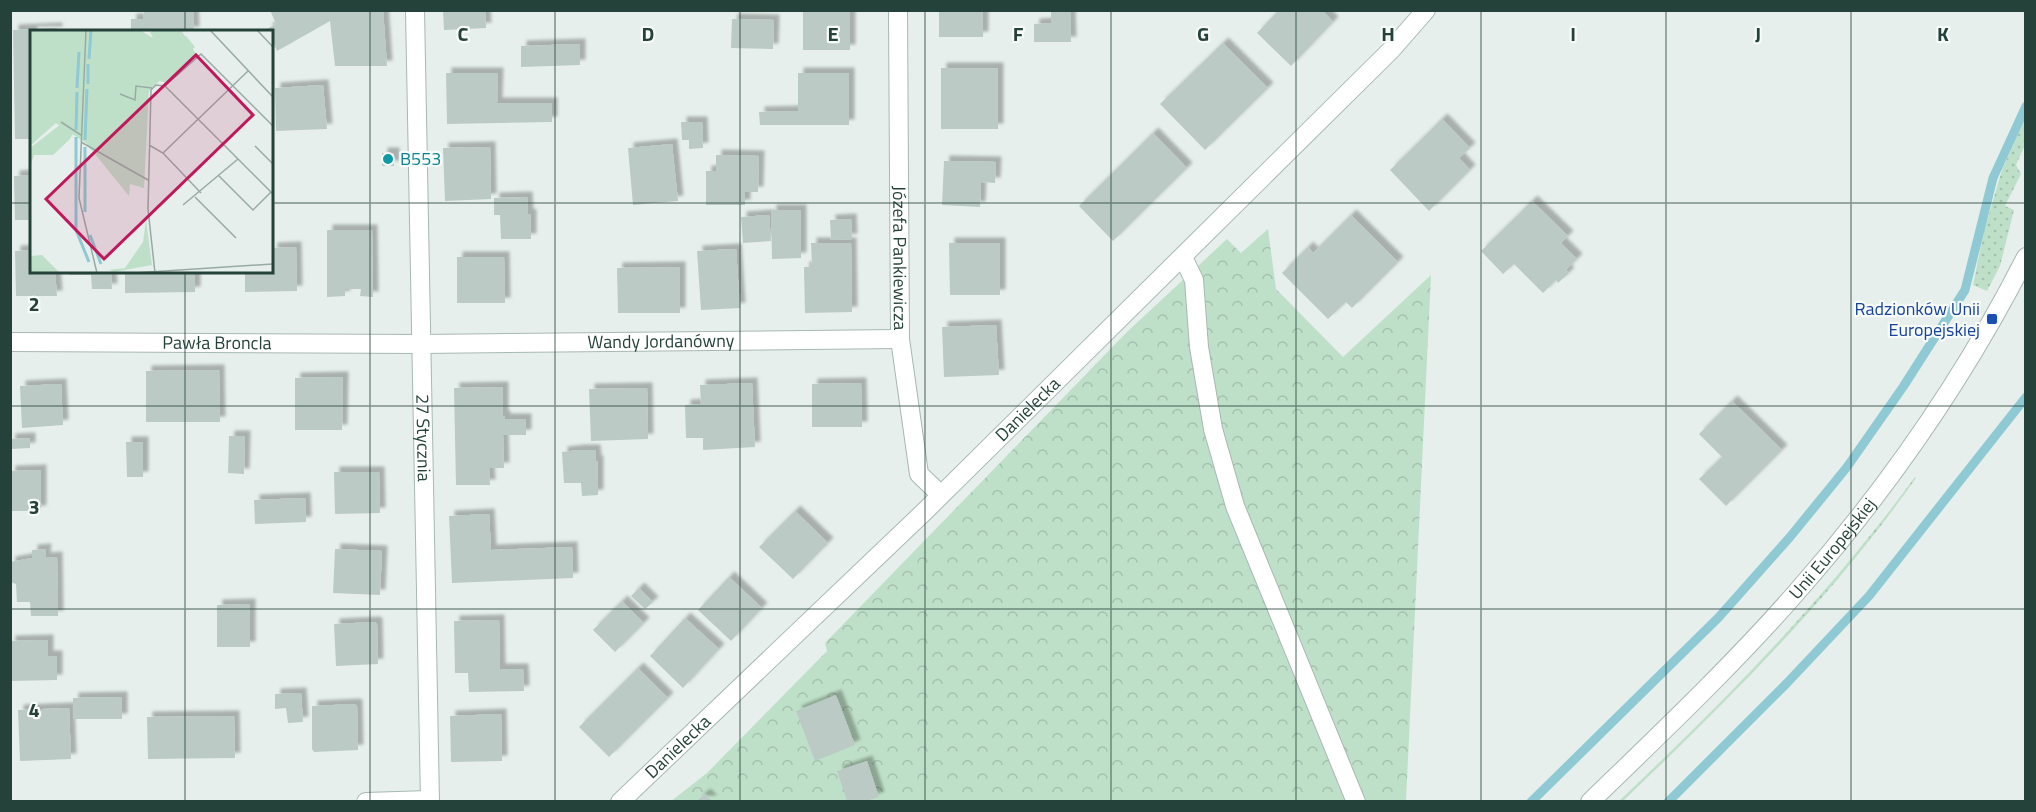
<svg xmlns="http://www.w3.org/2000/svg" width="2036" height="812" font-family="'Titillium Web',sans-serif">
<defs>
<pattern id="grass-dots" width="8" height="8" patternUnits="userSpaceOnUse" patternTransform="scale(1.5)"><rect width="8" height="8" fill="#bfe0c8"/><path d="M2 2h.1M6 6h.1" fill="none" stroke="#a4c1ad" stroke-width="1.8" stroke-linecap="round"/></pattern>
<pattern id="forest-crowns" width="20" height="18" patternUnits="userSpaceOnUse" patternTransform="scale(1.5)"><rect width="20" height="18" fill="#bfe0c8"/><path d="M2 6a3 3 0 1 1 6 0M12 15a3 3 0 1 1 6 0" fill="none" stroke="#a4c1ad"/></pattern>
<filter id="shadow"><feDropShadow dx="5.5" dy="-5.5" stdDeviation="1.5" flood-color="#0004"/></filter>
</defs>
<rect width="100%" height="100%" fill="#e6efeb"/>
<path fill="url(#grass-dots)" d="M2025,118V145L2016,165L2021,174L2005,206L2014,210L2000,266L1987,291L1973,285L1984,231L2002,170Z
M1915,477L1916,478C1832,598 1728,700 1623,801H1619C1726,700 1828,596 1915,477Z"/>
<path fill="url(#forest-crowns)" d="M1268,229L1276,289L1343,357L1431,275L1406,801L670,802L707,773L827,651L825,643L1127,332L1227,239L1241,253Z"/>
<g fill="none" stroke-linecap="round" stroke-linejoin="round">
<path stroke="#8ec9d4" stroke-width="9" d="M1531,802L1719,617L1790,537L1847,467L1903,387L1965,290L1993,178L2026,106
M1668,802L1787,683L1869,596L2026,397"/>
</g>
<path fill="#bbcac4" filter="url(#shadow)" d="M144,10H193L194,32H131V19H143Z
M270,10H383L387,66H335L330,21L277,51L272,39V32H268L267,29L276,24Z
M443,10H485L486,28L444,30Z
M803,10H850V50H803Z
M939,10H983V37H939Z
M1051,10H1070L1071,42H1034V24L1051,23Z
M1279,10H1322L1333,22L1291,66L1257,33Z
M732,19L774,20L773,49L731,48Z
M57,28V32H32V139H15L13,30Z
M1223,43L1268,88L1205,150L1160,104Z
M580,44V65L521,67V46Z
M941,68H998V129H941Z
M446,73H498L497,103H552V122L447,124Z
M798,73H849V125H760L759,112L798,111Z
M323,85L327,129L276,131L275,88Z
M1442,119L1470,148L1459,158L1470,170L1429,211L1390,170Z
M681,122H702L703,148L689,149V140H682Z
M1153,133L1187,168L1113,241L1079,206Z
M672,144L678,201L633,205L628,148Z
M490,147L491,199L445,201L443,148Z
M382,153H394V166H382Z
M716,155L759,156L758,192H745V205H706V171H716Z
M944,161L996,162L995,183L981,182L980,207L942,205Z
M32,175V220H15L14,176Z
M527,197L528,215L531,214V239H501L500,215H494V198Z
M1532,201L1568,236L1561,243L1577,259L1566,270L1569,273L1558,283L1556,280L1543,293L1514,264L1503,274L1481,251Z
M771,210H801V258L772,259Z
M769,215L771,241L743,243L741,217Z
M1351,215L1398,262L1352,308L1346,302L1328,319L1282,273L1308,247L1313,253Z
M851,219L852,239L831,240L830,220Z
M327,230H372L373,297L360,296L361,289H345V296L327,297Z
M811,243H851L852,312L805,313L804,267H812Z
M949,243H1000V295H950Z
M296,247L297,291L245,292V272H272V248Z
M736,249L740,308L701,310L697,251Z
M32,250V272H55L57,296H16L15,251Z
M457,257H504L505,303H457Z
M680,267V313H618L617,268Z
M69,272H111L112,289H92L91,275H69Z
M125,272H195V292L125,293Z
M996,325L999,375L944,377L942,327Z
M219,370L220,422H146V371Z
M343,377L342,430H295V378Z
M752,383L755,447L703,450V438H686L685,405L701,404L700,385Z
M861,383L862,427H812V384Z
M61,384L63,425L22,428L20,386Z
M503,387V416H505V419H526V435H503L504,468H489L490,485H456L454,388Z
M647,388L648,439L591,441L589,389Z
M1732,401L1782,450L1726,506L1699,479L1722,457L1699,434Z
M229,436H245L244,474L228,473Z
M30,438V448L10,449V439Z
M126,442H143V477H127Z
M580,450H595L596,461H598V495L582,496L581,483H564L562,452Z
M41,470V511H10V471Z
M334,472H379L380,513L335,514Z
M305,498L306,522L255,524L254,500Z
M795,511L828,543L793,579L759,547Z
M489,514L491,550L572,547L573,578L452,583L449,516Z
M46,549L45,558L57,557L58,616H31L30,602H17L16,584L10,582V562L32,558V550Z
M335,549L382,551L380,595L333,593Z
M729,577L762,608L731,641L698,610Z
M639,588L653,602L645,609L631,596Z
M622,601L644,623L615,652L593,630Z
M250,604V647H217V605Z
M685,618L719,649L683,688L650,656Z
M499,620L500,669H523L524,691L469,692L468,673H455L454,621Z
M375,622L377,624L378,664L336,666L334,624Z
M48,640V656H57V680L10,681V641Z
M638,668L668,698L609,757L579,727Z
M301,693L303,722L288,723L286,708L275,709V694Z
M836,695L855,745L815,761L796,711Z
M122,697V719H73V698Z
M355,704L357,706L358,750L314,752L312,749V706Z
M69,708L71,759L20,761L18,710Z
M501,714L502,761L451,762L450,716Z
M234,716L235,758L148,759L147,717Z
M867,761L879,797L866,801H847L837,771Z
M705,794L712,801H697Z"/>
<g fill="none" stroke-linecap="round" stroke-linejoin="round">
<defs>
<g id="minor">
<path id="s1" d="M415,10L430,802"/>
<path id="s2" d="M898,10L900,339L919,474L941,495"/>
<path d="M1183,257L1194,280L1199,347L1213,429L1235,506L1356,802"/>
<path id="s3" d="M10,342L422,344L900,339"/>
<path d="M366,802L429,800"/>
<path id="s4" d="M620,802L925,511L1391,50L1426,10"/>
<path id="s5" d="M1590,802C1660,734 1731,667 1795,594C1885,492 1964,379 2026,257"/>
</g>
</defs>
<use href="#minor" stroke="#a8b8b2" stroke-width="20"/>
<use href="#minor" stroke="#fff" stroke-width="18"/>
</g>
<path fill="none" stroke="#24423a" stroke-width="1.5" stroke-opacity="0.55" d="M185,10V32M370,10V802M555,10V802M740,10V802M925,10V802M1111,10V802M1296,10V802M1481,10V802M1666,10V802M1851,10V802M10,203H32M272,203H2026M185,272V802M10,406H2026M10,609H2026"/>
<circle fill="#0f9aa8" stroke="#f7fbf9" stroke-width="2" cx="388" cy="159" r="6"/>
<rect fill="#1a4fb4" stroke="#f7fbf9" stroke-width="2" x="1986" y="313" width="12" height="12" rx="3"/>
<g text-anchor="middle" stroke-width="4.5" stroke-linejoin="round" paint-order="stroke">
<g font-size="18" fill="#0d838f" stroke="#f7fbf9" text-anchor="start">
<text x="400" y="165">B553</text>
</g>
<g font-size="18" fill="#24423a" stroke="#f7fbf9">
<text dy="6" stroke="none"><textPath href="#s2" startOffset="248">Józefa Pankiewicza</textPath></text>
<text dy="6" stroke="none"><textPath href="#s3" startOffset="651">Wandy Jordanówny</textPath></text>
<text dy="6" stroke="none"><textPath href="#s3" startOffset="207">Pawła Broncla</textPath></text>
<text dy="6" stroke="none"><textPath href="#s4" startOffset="566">Danielecka</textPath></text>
<text dy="6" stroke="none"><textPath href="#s1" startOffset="428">27 Stycznia</textPath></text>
<text dy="6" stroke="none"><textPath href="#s5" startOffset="351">Unii Europejskiej</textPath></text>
<text dy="6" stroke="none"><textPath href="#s4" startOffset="80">Danielecka</textPath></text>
</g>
<g font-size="18" fill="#164399" stroke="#f7fbf9" text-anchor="end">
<text x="1980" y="315">Radzionków Unii<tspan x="1980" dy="21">Europejskiej</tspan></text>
</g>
</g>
<g transform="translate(30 30)">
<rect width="243" height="243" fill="#e6efeb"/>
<path d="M100,0H110L123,8L120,2L125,0H151L166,24L136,53L130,51ZM0,58L27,92L0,116ZM31,94L43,104L39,110L23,125H4L0,137V118ZM116,190L122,235L84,242L79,240L95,238L113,212ZM12,225L30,243H0V226Z" fill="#bfe0c8"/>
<path d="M0,0H106L129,16L156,6L165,17L119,61L114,158L100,154L99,166L56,113L24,92L0,59Z" fill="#bfe0c8"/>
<path fill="none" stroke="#8ec9d4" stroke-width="3" d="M59,29L61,0M58,54V34M47,58L49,22M46,100L47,62M46,107V200L59,232M55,110L57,59M55,182V117M60,205L71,234"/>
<path fill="none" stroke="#98aaa4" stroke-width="1.5" d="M56,0L49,168L67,243M180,0L243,67M227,0L243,17M135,56L243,164M135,56L171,24L243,96M90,64L105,70L106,56L122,58M31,92L51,105M51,112L118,150M119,115L133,123L171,163M225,116L243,134M133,123L218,41M189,146L223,180L241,162M165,167L206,208M153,175L208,129M104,243L243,234M125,243L118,179L121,60L126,55L135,56"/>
<path fill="#c2185b" fill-opacity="0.15" stroke="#c2185b" stroke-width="3" d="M166,25L223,85L74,229L16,169Z"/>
<rect width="243" height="243" fill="none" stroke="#24423a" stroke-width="3"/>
</g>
<g font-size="20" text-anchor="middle" font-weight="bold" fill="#24423a" stroke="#f7fbf9" stroke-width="4.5" stroke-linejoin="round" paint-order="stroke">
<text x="463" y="41">C</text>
<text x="648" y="41">D</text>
<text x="833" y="41">E</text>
<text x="1018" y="41">F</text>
<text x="1203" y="41">G</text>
<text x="1388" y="41">H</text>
<text x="1573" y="41">I</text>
<text x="1758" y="41">J</text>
<text x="1943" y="41">K</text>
<text x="34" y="311">2</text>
<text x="34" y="514">3</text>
<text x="34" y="717">4</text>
</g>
<rect width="2036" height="812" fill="none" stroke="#24423a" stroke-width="24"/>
</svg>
